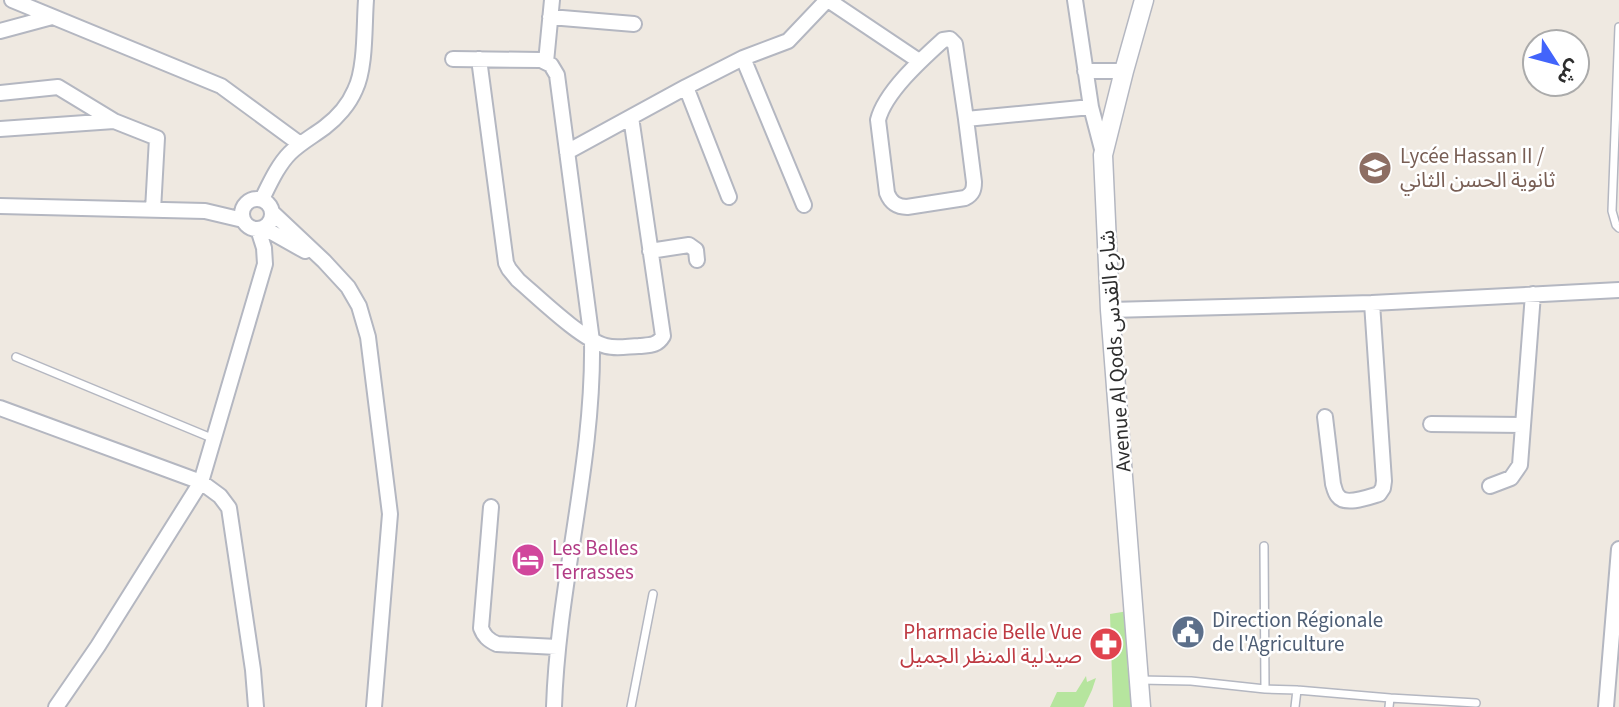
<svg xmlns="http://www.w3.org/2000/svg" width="1619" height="707" font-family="'Source Sans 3','Noto Sans Arabic',sans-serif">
<rect width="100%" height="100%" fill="#efe9e1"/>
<path fill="#b6e59e" d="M1134,610L1127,661L1132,707H1113L1110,614Z
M1086,676L1087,682L1096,678L1092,690L1084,707H1050L1057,692H1076Z"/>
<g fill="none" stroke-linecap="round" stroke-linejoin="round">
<defs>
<path id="service" d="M1619,27L1612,211L1616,225L1619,228
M16,357L214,439
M1264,546L1265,689
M1139,680L1191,681L1265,689L1297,690L1390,698L1389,707
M1390,698L1476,703
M631,707L653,594
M1295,707L1297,690"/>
<path id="minor" d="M12,0L221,86L300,144
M828,0L919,61
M1075,0L1091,107L1103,153
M550,17L634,24
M0,31L52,17
M743,58L804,205
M453,59L541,60L551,65L557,75L592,341C594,463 558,584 554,707
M479,59L506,263L509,269L518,280C539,298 582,340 606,346C617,349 629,346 639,346C650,345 657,346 663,336L631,117
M546,62L552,0
M1085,71H1124
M686,87L729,197
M0,93L58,87L114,121
M966,119L974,182C974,189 973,194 965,198L907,207C897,207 891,203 887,193L878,120C885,92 922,59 943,40L950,39L955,44L966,119L1091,107
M0,129L114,121L157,138L153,210
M567,152L686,87L743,58L788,41L827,0
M242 214a15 15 0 1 1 30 0a15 15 0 1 1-30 0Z
M262,199C270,183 278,165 290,153C300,143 313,136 325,127C337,118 349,104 355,90C366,68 364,25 366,0
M0,206L205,211L243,220
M273,213L324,261L348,287L359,306L368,337L390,514L374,707
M264,228L305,251
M650,251L689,245L696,250L697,260
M1110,310L1372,303L1619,290
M0,408L201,482L220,496L229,508L253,670L256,707
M1325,417L1333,484C1334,487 1335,493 1338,496C1345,506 1369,497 1379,494L1383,488L1384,481L1372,303
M1431,424L1523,425
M1490,486L1511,478L1520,465L1533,294
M491,507L481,628C484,636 488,640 497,644L557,647
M56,707L98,646L201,482L265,264L264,248L258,229
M1606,707L1619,549"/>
<path id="tertiary" d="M1141,707L1110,310L1103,155L1124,71L1144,0"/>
</defs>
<use href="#service" stroke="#b4b7c1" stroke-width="10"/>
<use href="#minor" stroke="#b4b7c1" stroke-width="18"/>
<use href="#tertiary" stroke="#b4b7c1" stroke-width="21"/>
<use href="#service" stroke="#fff" stroke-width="7"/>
<use href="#minor" stroke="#fff" stroke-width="14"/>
<use href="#tertiary" stroke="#fff" stroke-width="18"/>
</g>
<defs>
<symbol id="school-disc" viewBox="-11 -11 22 22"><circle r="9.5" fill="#8d6e63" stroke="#fff"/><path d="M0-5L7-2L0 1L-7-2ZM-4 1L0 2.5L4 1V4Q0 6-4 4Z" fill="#fff"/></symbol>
<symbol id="hotel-disc" viewBox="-11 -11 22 22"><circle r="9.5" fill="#d1479c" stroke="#fff"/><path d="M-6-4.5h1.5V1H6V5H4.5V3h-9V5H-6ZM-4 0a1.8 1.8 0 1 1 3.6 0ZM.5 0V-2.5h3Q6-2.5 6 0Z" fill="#fff"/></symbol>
<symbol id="civic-disc" viewBox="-11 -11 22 22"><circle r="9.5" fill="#5c6f8a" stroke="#fff"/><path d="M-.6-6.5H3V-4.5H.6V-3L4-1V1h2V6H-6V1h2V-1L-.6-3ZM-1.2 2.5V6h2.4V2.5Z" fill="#fff"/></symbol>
<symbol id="pharmacy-disc" viewBox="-11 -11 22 22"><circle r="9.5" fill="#e0444e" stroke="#fff"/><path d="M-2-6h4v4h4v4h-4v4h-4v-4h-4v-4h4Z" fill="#fff"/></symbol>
</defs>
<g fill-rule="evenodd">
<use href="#school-disc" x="1356" y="149" width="38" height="38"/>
<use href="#hotel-disc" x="509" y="541" width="38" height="38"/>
<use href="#civic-disc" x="1169" y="613" width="38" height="38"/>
<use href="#pharmacy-disc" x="1087" y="625" width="38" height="38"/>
</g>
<g text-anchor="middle" stroke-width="5" stroke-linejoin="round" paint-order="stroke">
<g font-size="21" fill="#785e54" stroke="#fff" text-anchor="start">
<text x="1400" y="163">Lycée Hassan II /<tspan x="1400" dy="24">ثانوية الحسن الثاني</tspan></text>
</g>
<g font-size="21" fill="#2e2e2e" stroke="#fff">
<text transform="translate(1115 351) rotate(-94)" y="7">Avenue Al Qods شارع القدس</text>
</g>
<g font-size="21" fill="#b23c85" stroke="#fff" text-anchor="start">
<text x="552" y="555">Les Belles<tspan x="552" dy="24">Terrasses</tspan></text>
</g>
<g font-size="21" fill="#4e5e75" stroke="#fff" text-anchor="start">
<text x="1212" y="627">Direction Régionale<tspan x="1212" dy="24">de l'Agriculture</tspan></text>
</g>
<g font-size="21" fill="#be3a42" stroke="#fff" text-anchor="end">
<text x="1082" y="639">Pharmacie Belle Vue<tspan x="1082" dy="24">صيدلية المنظر الجميل</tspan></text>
</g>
</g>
<g transform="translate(1556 63) rotate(126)"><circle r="33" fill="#ffffff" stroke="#ababab" stroke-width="2"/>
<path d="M0-5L12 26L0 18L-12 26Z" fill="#4264fb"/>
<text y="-10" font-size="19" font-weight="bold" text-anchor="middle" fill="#2e2e2e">ش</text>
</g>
</svg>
